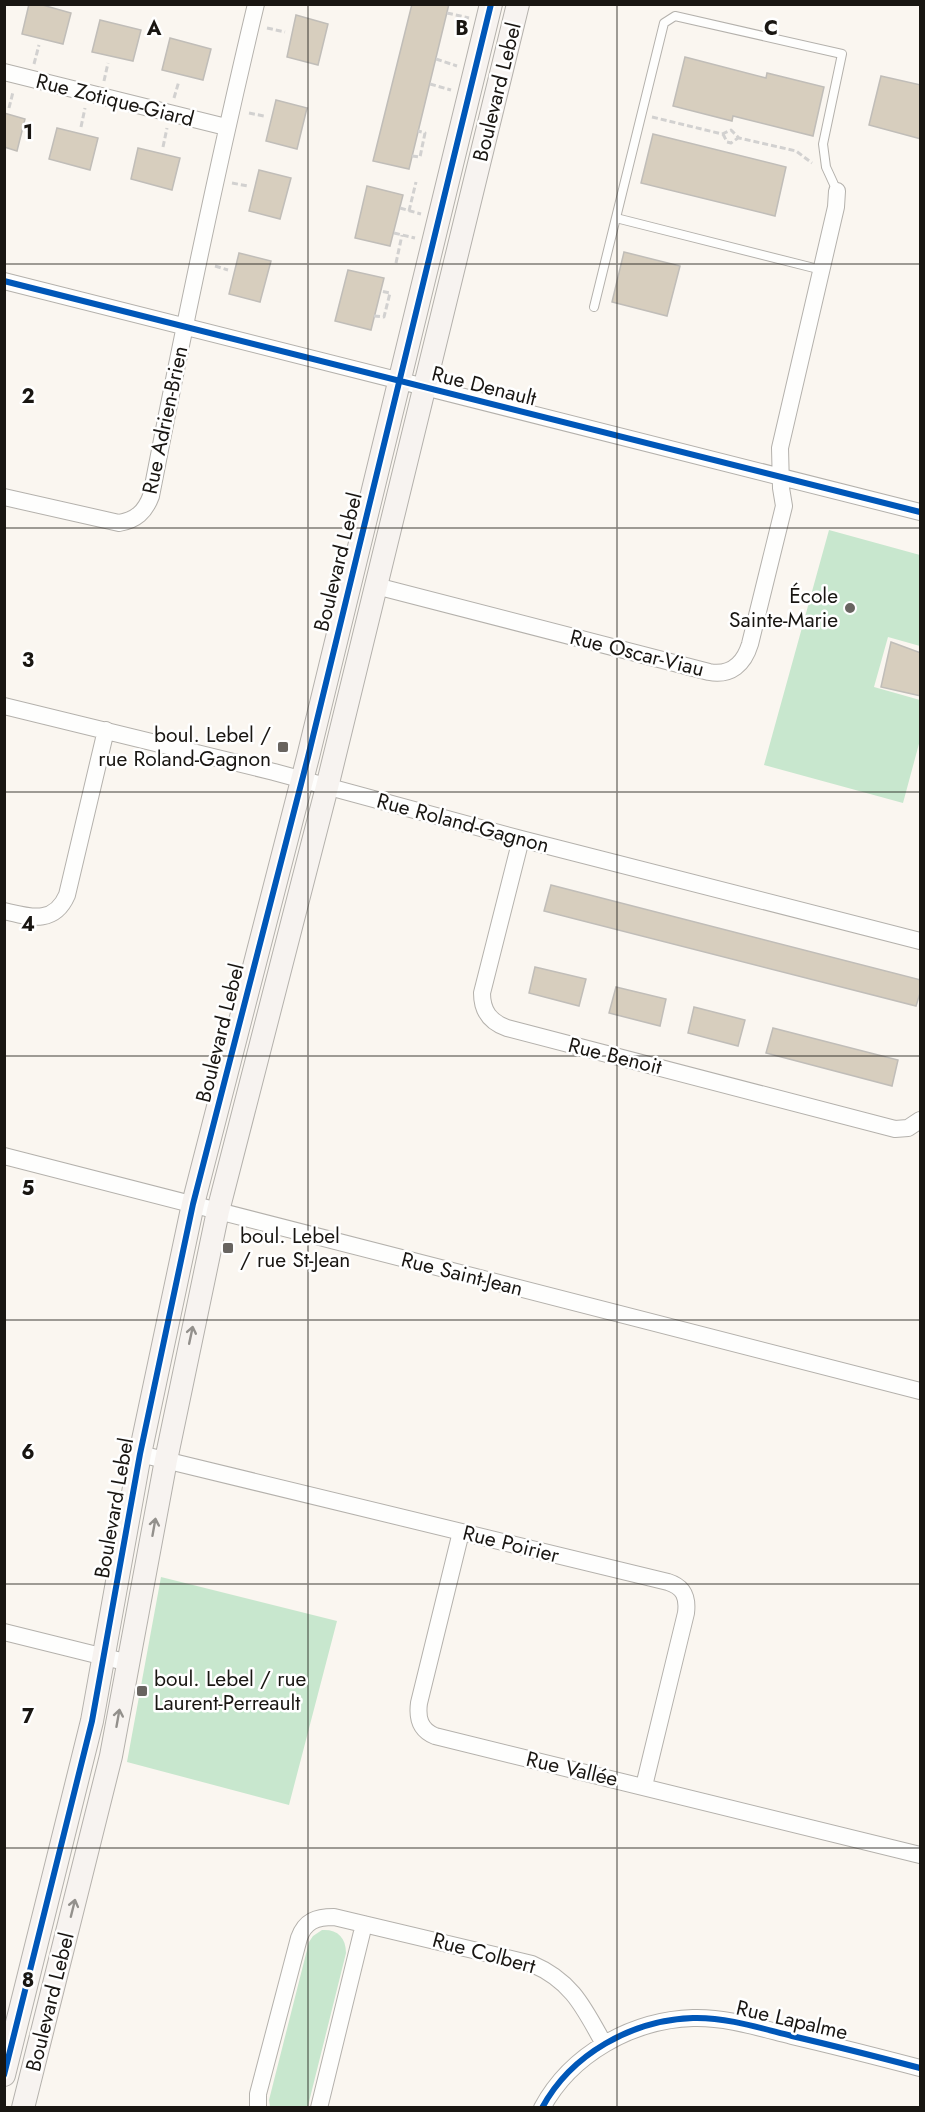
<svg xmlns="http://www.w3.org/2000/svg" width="925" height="2112" font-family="Jost,sans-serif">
<rect width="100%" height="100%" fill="#faf6f0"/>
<path fill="#c8e7ce" d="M829,530L920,555V646L888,637L874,687L920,700V740L903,803L764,765Z
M161,1577L337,1621L289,1805L127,1762Z
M322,1930C337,1929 346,1937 346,1953L308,2106L270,2107L269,2100L309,1942L313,1936Z"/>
<path fill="#d7cebe" stroke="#c0bdb8" stroke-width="1.5" d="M29,4H39L71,13L63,44L22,34Z
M412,4H449L409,169L373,161Z
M296,15L328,24L318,65L287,57Z
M100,20L141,30L133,61L92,52Z
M170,38L211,49L203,80L162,70Z
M685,57L766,78L767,73L824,87L813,136L733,116L732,121L673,106Z
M881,76L921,85V139L869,125Z
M276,100L307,108L297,149L266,141Z
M4,113L25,119L17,151L4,147Z
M57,128L98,138L90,170L49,159Z
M653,134L786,167L775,216L641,183Z
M138,148L180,158L172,190L131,179Z
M259,170L291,178L280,219L249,211Z
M367,186L403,195L390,246L355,238Z
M624,252L680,266L667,316L612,302Z
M239,253L271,261L260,302L229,294Z
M348,270L384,278L371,330L335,321Z
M891,642L921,653V696L881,687Z
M551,885L921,980V990L916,1006L544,911Z
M535,967L586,979L579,1006L529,993Z
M616,987L666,999L660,1026L609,1013Z
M694,1007L745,1020L738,1046L688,1033Z
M773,1028L898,1060L892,1086L766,1053Z"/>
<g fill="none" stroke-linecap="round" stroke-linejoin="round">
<defs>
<path id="lane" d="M616,218L822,270
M594,307L664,23L675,16L842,54L823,144L826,167L837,191"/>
<path id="street" d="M4,72L226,127
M4,281L920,512
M4,497L119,523C136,520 145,512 151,496C183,331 217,167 256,4
M376,586L709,672C731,676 744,664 750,644L784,506L781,488L780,448L836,207L837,191
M4,706L274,772L521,839L920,941
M521,839L482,993C482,1011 490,1022 507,1028L895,1129L908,1128L920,1120
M4,911C30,917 54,925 67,895L106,730
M4,1156L920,1391
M140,1454L668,1582C684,1587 688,1597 686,1613L644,1786
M461,1532L419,1703C417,1718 420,1730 435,1736L920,1855
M4,1632L129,1663
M258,2108V2094L299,1938C305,1921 316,1917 334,1917L532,1964C572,1981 584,2008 604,2044
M319,2108L364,1924
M542,2108C571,2054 632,2020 693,2018C726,2017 760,2028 792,2036C835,2046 878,2057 920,2068"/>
<path id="secondary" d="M4,2075L92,1721L140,1454L193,1204L308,757L491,4
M23,2108L111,1756L166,1460L218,1211L327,787L518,4"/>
</defs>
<use href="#lane" stroke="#b4b1ac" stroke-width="10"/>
<use href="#street" stroke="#b4b1ac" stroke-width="18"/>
<use href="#secondary" stroke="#b4b1ac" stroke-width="24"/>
<path stroke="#d2d1d0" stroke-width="3" stroke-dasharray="6 3" stroke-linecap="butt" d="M447,13L469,18
M267,28L285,32
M436,59L457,66
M34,64L39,45
M104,81L108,63
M430,84L451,90
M174,98L179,81
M9,108L13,92
M249,113L264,116
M652,117L722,134L731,130L739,138L796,151L812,163
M81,127L85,108
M723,134L727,142L731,143L738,138
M163,147L167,128
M412,156L420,157L425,133L418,131
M232,183L248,186
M400,208L421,214
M409,211L416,182
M394,233L415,238
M396,263L402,235
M215,266L228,270
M374,316L384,317L390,293L380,291"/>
<use href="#lane" stroke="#fefefd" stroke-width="8"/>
<use href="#street" stroke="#fefefd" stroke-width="16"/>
<use href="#secondary" stroke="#f7f3f0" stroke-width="22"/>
<defs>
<path id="cycleway" d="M4,281L920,512
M4,2075L92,1721L140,1454L193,1204L308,757L491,4
M542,2108C571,2054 632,2020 693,2018C726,2017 760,2028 792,2036C835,2046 878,2057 920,2068"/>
</defs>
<use href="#cycleway" stroke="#fff" stroke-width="10"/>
<use href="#cycleway" stroke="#0057b8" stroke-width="6"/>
</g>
<defs><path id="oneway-shaft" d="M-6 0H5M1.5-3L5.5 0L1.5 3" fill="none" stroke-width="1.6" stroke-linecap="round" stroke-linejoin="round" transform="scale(1.5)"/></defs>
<g stroke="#93908c">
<use href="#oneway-shaft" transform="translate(191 1335) rotate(-78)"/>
<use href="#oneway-shaft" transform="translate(154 1527) rotate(-80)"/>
<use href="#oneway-shaft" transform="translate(118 1718) rotate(-80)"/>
<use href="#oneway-shaft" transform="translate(73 1908) rotate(-76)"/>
</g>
<path fill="none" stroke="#191612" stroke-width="1.5" stroke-opacity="0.55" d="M308,4V2108M617,4V2108M4,264H920M4,528H920M4,792H920M4,1056H920M4,1320H920M4,1584H920M4,1848H920"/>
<g fill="#686460" stroke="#fff" stroke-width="2">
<circle cx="850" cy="608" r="6"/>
<rect x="277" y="741" width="12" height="12" rx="3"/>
<rect x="222" y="1242" width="12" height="12" rx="3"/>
<rect x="136" y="1685" width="12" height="12" rx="3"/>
</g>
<g text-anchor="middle" stroke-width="5" stroke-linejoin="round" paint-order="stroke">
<g font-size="21" fill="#191612" stroke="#fff">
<text transform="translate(497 92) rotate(-76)" y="7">Boulevard Lebel</text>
<text transform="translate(115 100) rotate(14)" y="7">Rue Zotique-Giard</text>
<text transform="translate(484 386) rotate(14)" y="7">Rue Denault</text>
<text transform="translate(165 420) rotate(-78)" y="7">Rue Adrien-Brien</text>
<text transform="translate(338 562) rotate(-76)" y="7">Boulevard Lebel</text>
<text transform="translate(637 653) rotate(14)" y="7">Rue Oscar-Viau</text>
<text transform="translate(463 823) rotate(15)" y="7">Rue Roland-Gagnon</text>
<text transform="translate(220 1033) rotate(-76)" y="7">Boulevard Lebel</text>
<text transform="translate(615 1056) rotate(14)" y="7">Rue Benoit</text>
<text transform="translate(462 1274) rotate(14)" y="7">Rue Saint-Jean</text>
<text transform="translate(114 1508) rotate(-80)" y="7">Boulevard Lebel</text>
<text transform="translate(511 1544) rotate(14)" y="7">Rue Poirier</text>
<text transform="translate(572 1769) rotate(13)" y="7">Rue Vallée</text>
<text transform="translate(484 1953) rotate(15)" y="7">Rue Colbert</text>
<text transform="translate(50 2002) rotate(-76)" y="7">Boulevard Lebel</text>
<text transform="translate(792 2020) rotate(13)" y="7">Rue Lapalme</text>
</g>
<g font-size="21" fill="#191612" stroke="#fff" text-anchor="end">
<text x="838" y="603">École<tspan x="838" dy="24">Sainte-Marie</tspan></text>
<text x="271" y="742">boul. Lebel /<tspan x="271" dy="24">rue Roland-Gagnon</tspan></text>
<text x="240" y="1243" text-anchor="start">boul. Lebel<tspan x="240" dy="24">/ rue St-Jean</tspan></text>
<text x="154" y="1686" text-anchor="start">boul. Lebel / rue<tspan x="154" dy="24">Laurent-Perreault</tspan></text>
</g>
</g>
<g font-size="20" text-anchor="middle" font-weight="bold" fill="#191612" stroke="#fff" stroke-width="5" stroke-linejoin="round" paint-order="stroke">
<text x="154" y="35">A</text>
<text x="462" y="35">B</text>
<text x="771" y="35">C</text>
<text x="28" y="139">1</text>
<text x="28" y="403">2</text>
<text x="28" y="667">3</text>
<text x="28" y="931">4</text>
<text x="28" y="1195">5</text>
<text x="28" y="1459">6</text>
<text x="28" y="1723">7</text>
<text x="28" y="1987">8</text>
</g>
<rect width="925" height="2112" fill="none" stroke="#191612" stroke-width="12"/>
</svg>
